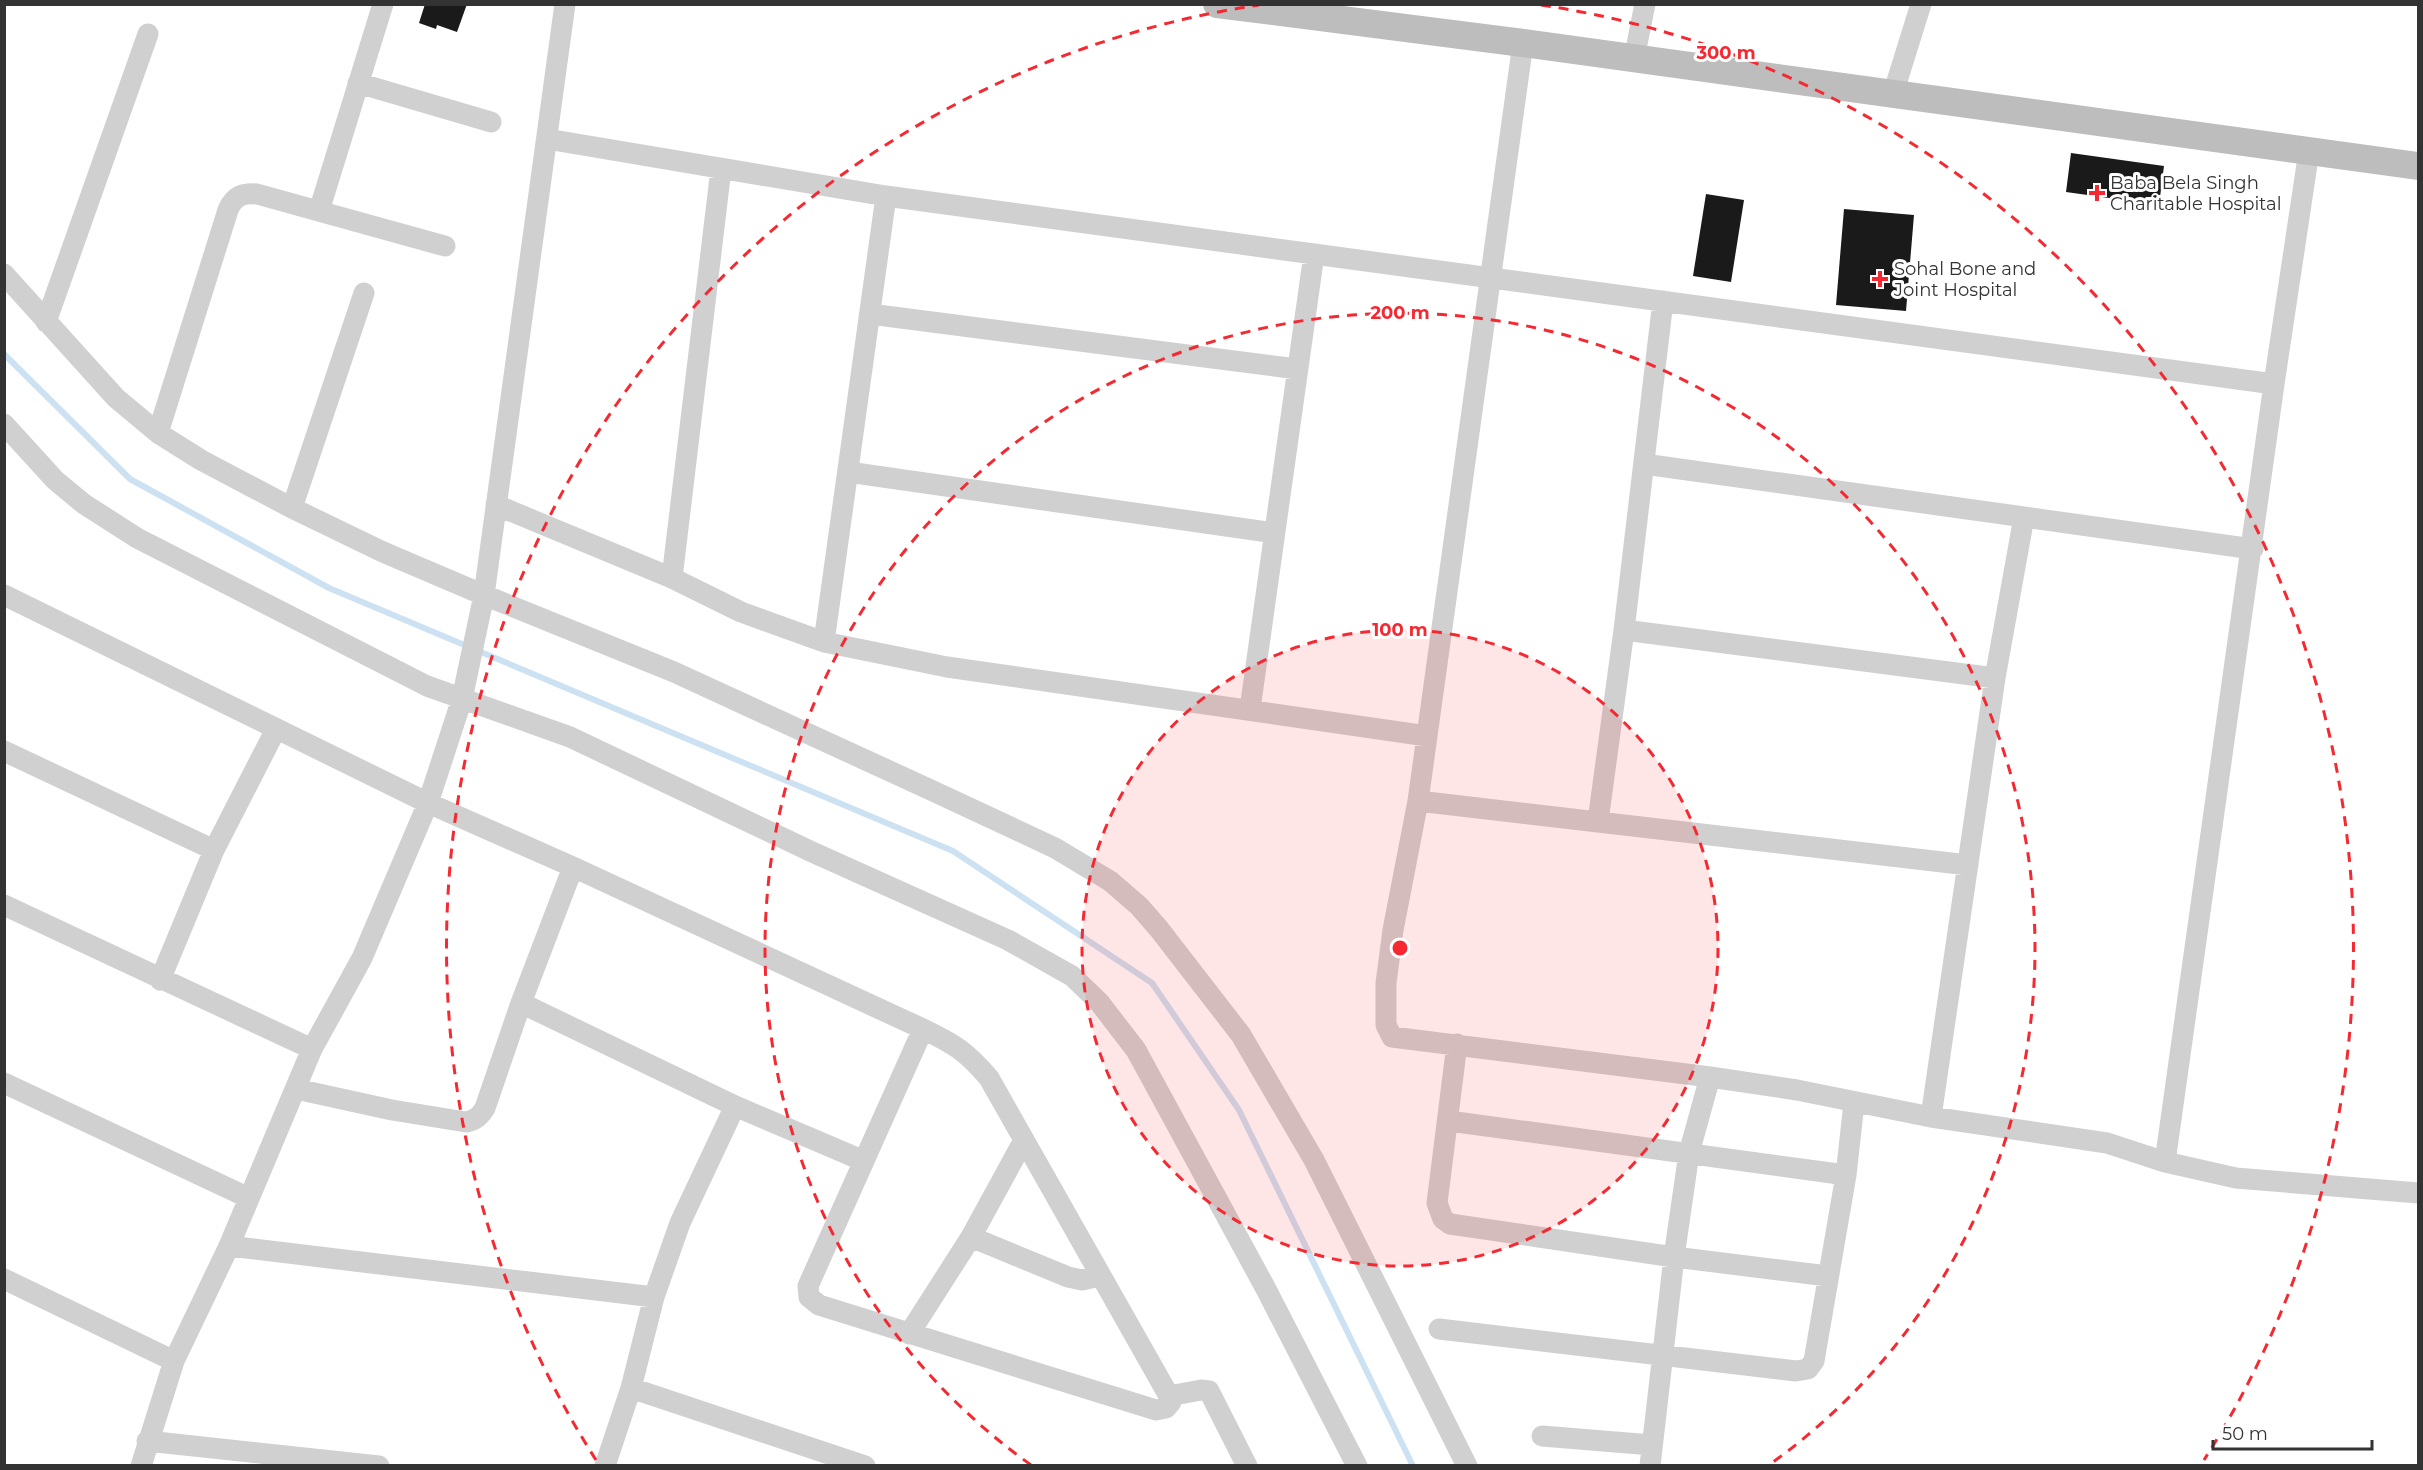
<svg xmlns="http://www.w3.org/2000/svg" width="2423" height="1470" font-family="Montserrat,sans-serif">
<rect width="100%" height="100%" fill="#fff"/>
<g fill="none" stroke-linecap="round" stroke-linejoin="round">
<path stroke="#cce1f1" stroke-width="6" d="M4,354L130,479L329,588L953,851L1152,983L1239,1110L1413,1466"/>
</g>
<path fill="#1a1a1a" d="M425,4H467L457,32L437,25L436,29L419,23Z
M2071,153L2164,166L2159,205L2066,192Z
M1706,194L1744,200L1731,282L1693,276Z
M1844,209L1914,215L1906,311L1836,305Z"/>
<g fill="none" stroke-linecap="round" stroke-linejoin="round">
<path stroke="#d0d0d0" stroke-width="21" d="M1523,43L1418,801L1393,930L1386,983V1025L1392,1037L1710,1077L1797,1090L1931,1117L2107,1143L2165,1162L2236,1178L2418,1193
M1634,59L1645,4
M358,83L491,122
M1893,94L1921,4
M547,139L886,196L1314,254L1250,709
M319,211L383,4
M1314,254L2274,384
M4,274L116,398L158,433L201,460L292,508L383,552L484,595L674,672L933,791L1055,848L1110,881L1139,906L1159,929L1241,1035L1314,1160L1467,1466
M870,314L1297,369
M46,322L148,34
M4,424L55,480L84,504L137,538L427,686L570,737L810,851L1008,940L1072,976L1099,1002L1136,1050L1266,1289L1357,1466
M158,433L228,210C234,196 242,193 257,194L445,246
M1644,464L2253,549
M848,472L1274,533
M496,505L672,578L741,612L824,642L947,667L1427,736
M292,508L364,293
M672,578L721,169
M4,595L428,803L573,867L923,1029C954,1044 966,1051 989,1078L1169,1396L1171,1402L1166,1408L1156,1410L819,1305L809,1297L808,1286L923,1029
M1624,630L1995,678
M824,642L886,196
M4,751L214,850
M1418,801L1968,865
M1598,821L1624,630L1663,301
M4,905L312,1049
M160,980L214,850L276,729
M521,1003L735,1106L864,1161
M1457,1044L1437,1203L1443,1219L1450,1224L1674,1257L1828,1276
M4,1083L249,1198
M296,1089L392,1110L466,1122C476,1120 480,1116 485,1108L521,1003L573,867
M1931,1117L1995,678L2024,517
M1449,1121L1846,1175
M2165,1162L2274,384L2309,151
M971,1237L1068,1277L1082,1280L1100,1276
M229,1246L654,1297
M4,1279L174,1361
M1439,1329L1796,1371L1808,1369L1814,1361L1846,1175L1854,1103
M909,1334L971,1237L1024,1140
M631,1388L865,1466
M1169,1396L1201,1390L1209,1391L1247,1466
M1542,1436L1652,1445
M147,1441L379,1466
M141,1466L174,1361L229,1246L312,1049L362,958L428,803L462,699L484,595L565,4
M605,1466L631,1388L654,1297L680,1223L735,1106
M1650,1466L1674,1257L1689,1153L1710,1077"/>
<path stroke="#bdbdbd" stroke-width="28" d="M1217,4L1523,43L2418,166"/>
</g>
<circle cx="1400" cy="948" r="318" fill="#f52931" fill-opacity=".12"/>
<g fill="none" stroke="#f52931" stroke-width="3" stroke-dasharray="10 8">
<circle cx="1400" cy="948" r="318"/>
<path d="M1031 1465A635 635 0 1 1 1769 1465"/>
<path d="M596 1460A953 953 0 0 1 1259 5M1541 5A953 953 0 0 1 2204 1460"/>
</g>
<g fill="#f52931" stroke="#fff" stroke-width="2">
<path d="M2094 184h6v6h6v6h-6v6h-6v-6h-6v-6h6z"/>
<path d="M1877 270h6v6h6v6h-6v6h-6v-6h-6v-6h6z"/>
</g>
<g text-anchor="middle" stroke-width="6" stroke-linejoin="round" paint-order="stroke">
<g font-size="18" fill="#333" stroke="#fff" text-anchor="start">
<text x="2110" y="189">Baba Bela Singh<tspan x="2110" dy="21">Charitable Hospital</tspan></text>
<text x="1894" y="275">Sohal Bone and<tspan x="1894" dy="21">Joint Hospital</tspan></text>
</g>
</g>
<circle cx="1400" cy="948" r="9" fill="#f52931" stroke="#fff" stroke-width="3"/>
<g font-size="18" text-anchor="middle" font-weight="bold" fill="#f52931" stroke="#fff" stroke-width="6" stroke-linejoin="round" paint-order="stroke">
<text x="1726" y="59">300 m</text>
<text x="1400" y="319">200 m</text>
<text x="1400" y="636">100 m</text>
</g>
<rect width="2423" height="1470" fill="none" stroke="#333333" stroke-width="12"/>
<path d="M2213 1440v9h159v-9" fill="none" stroke="#333333" stroke-width="3"/>
<text x="2222" y="1440" font-size="18" fill="#333333" stroke="#ffffff" stroke-width="4.5" paint-order="stroke">50 m</text>
</svg>
